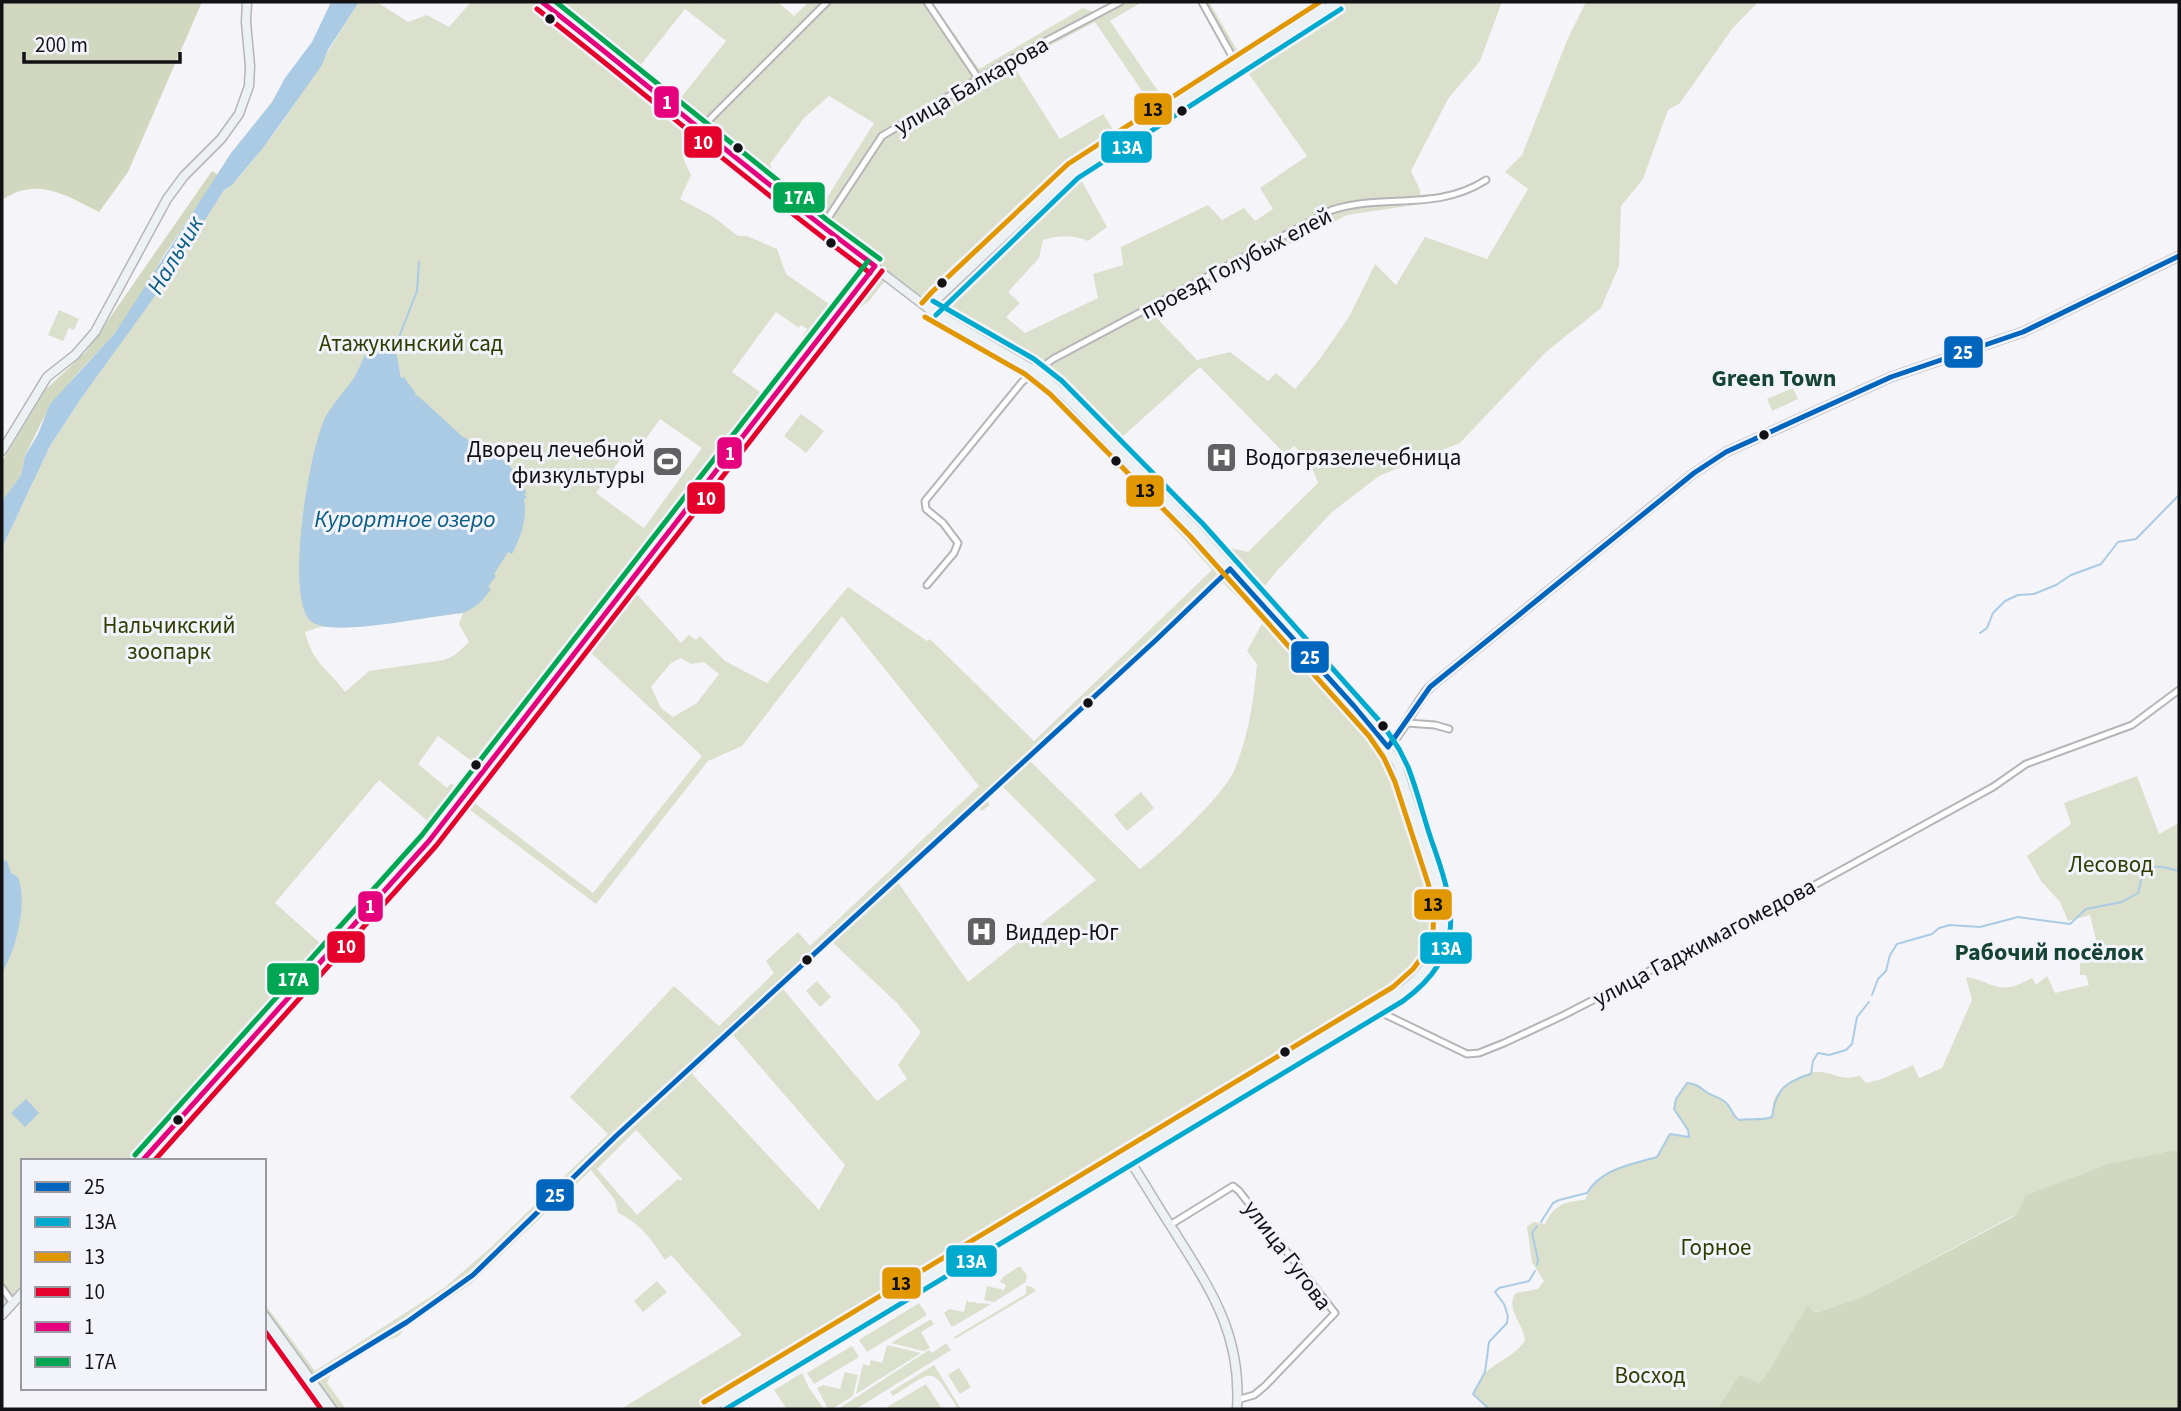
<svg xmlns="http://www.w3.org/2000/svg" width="2181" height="1411" font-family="'Source Sans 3',sans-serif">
<rect width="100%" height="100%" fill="#f5f5f9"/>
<path fill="#dae0cc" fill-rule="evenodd" d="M359,2H377L408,22L427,15L449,27L471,2H696L698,4L701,2H778L794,16L809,2H932L979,69L1083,8L1097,14L1120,2H1142L1110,21L1164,100L1229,59L1198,2H1209L1239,53L1316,2H1502L1480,61L1448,99L1411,171L1420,190L1421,204L1347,215L1152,313L1197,360L1230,352L1268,381L1276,373L1295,389L1319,360L1349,317L1375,264L1396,285L1425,237L1487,259L1528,189L1505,172L1522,155L1568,38L1586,2H1758L1732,29L1680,103L1668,110L1643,179L1621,206L1619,266L1601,308L1546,352L1460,443L1379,476L1332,512L1276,572L1255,598L1388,747L1440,892L1441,938L1411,985L709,1409H621L742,1335L671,1255L665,1260C652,1240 640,1223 618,1213L615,1200L591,1170L472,1283L404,1329C400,1336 397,1338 389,1339L331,1374L327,1383L346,1409H332L264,1315V1303L315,1371L444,1288L488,1250L608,1134L570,1097L674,986L719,1026L774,973L766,961L798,932L810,946L979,786L842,616L742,746L708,761L596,904L466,807L367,926L158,1158L159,1161H23V1292L2,1315V548L50,446L80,400L173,270L224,190C236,182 245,170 254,159C295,110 325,55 359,2ZM685,9L726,41L679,100L639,67ZM1095,22L1155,110L1116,134L1103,114L1060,139L1013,65ZM1246,70L1307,156L1260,188L1273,209L1255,221L1244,208L1222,220L1208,205L1121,247L1123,265L1093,274L1098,298L1025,333L1006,317L1020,303L1008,292L1039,258L1043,240C1060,235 1072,235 1088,241L1107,227L1079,176L1094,164ZM829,96L874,123L821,207L773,172L770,164L804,118ZM700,129L875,266L839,311L786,274L777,249L747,236H738L712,216L680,199L691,175L683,158ZM888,277L977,337L1056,387L1120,453L1113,460L1212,570L1034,741L930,639L927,641L848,587L767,683L725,661L700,636L696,640L689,635L681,643L637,594L854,312L869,301ZM776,312L799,328L801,325L807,329L803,335V340L763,394L732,372ZM1200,367L1285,454L1294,446L1309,460L1318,483L1248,552L1226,547L1121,438ZM660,419L702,448L644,528L596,493L629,447L636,452ZM1223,583L1263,622L1247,651L1257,664C1254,700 1248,738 1234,771C1223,796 1163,852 1140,869L1030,761ZM463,613L459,624L469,642L455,655L444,660L369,671L345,692C327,667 314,666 305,632L320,627L366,626ZM590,652L702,756L593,893L473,802ZM681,658L691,664L704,662L719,674L697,703L673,717L661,708L651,687L671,663ZM438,736L473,762L455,786L451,783L447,788L418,764ZM379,780L430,823L321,944L275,903ZM1002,786L1096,880L968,982L897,881L976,807L982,811L990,805L986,799ZM832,942L897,1003L921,1032L898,1065L907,1079L877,1101L783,989ZM733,1035L845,1165L819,1210L692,1074ZM636,1130L682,1179L680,1181L678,1179L637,1215L597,1169Z
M59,310L79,319L74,330L69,328L63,341L48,335Z
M1793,388L1798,399L1772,411L1767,399Z
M801,414L824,431L806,453L784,436Z
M2137,776L2159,834L2179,823V1149L2111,1163L1862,1297L1815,1313L1808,1306L1764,1378L1759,1384L1739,1375L1717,1409H1489L1473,1394C1487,1359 1505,1366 1525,1341C1524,1324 1504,1308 1516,1293L1538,1289L1544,1281L1532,1262L1527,1227L1533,1222L1545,1224C1553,1206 1565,1201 1585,1200C1597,1170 1628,1165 1657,1157L1670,1134L1688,1137V1130L1674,1109L1676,1099L1687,1083C1698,1084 1700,1088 1708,1093C1716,1098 1722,1097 1728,1105C1733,1111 1732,1115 1739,1119C1750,1118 1761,1121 1772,1117C1773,1111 1772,1105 1774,1100C1780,1085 1806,1070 1821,1072C1839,1074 1838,1081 1860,1076L1866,1083L1882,1079L1913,1065L1919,1078L1942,1068L1972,1000L1966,977C1998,983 1997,997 2032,978L2036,985L2047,976L2055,993L2089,985L2086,975H2080V963L2101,960L2090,915L2068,921L2060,902L2041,881L2027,856L2071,824L2064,803Z
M1141,792L1154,808L1127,831L1114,815Z
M817,981L831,997L820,1007L806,991Z
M1018,1267H1021L1027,1276L1026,1282L994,1302L984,1300L987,1286L1004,1290L1006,1285L1000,1282L1003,1277Z
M657,1281L667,1292L643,1312L634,1301Z
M1026,1286L1032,1287L1036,1291L955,1339L954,1337L1026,1294Z
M967,1299L968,1302H974V1300L975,1303L991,1304L954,1326H951L944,1313L949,1309L964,1312Z
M919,1303L927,1315L867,1352L859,1340Z
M931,1319L934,1324L921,1332L930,1348L924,1351L891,1343Z
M946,1343L951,1350L856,1409H838L929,1350L932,1353Z
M887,1345L921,1353L856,1394L863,1364L869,1366L871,1360L882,1363Z
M852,1346L859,1357L814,1384L807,1373Z
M934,1365L961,1409H958C930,1365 936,1369 893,1396L890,1392Z
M959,1368L971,1387L960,1394L948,1375Z
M845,1372L858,1375L853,1396L832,1409H828L817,1388L823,1385L840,1389Z
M802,1373L809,1388L824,1409H787L774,1390Z
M926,1384L942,1409H884Z"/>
<path fill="#d1d8bf" d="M2,2H202L128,172L99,212C66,195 37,176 2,200Z
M212,171L218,175L164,255L143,293L115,333L74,377L43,419L25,456L21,475L2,501V462L46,389L86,352Z
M2179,1149V1409H1717L1739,1375L1759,1383L1764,1378L1808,1305L1815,1313L1862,1297L2011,1218L2018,1212L2025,1196L2111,1163Z"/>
<path fill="#aacbe3" d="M331,2H359L328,50L322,65L281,123L263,148L232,185L224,190L173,271L80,400L50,446L2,548V501L21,475L25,456L38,434L50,404L115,333L231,153L272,102L285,78L312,42Z
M389,344C399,352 398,366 401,378L404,377L416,394L414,398L417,395L463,437L494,453L510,466L527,493L524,494L527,498L524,499C527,519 522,534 512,554L508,552L494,574L496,576L488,587L491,589C483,601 476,607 463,613C433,615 333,638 312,622C283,601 310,445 326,416C333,403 345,391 354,378C365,360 362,346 389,344Z
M2,860L7,861L11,873L18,877C28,904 16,950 2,973Z
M26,1099L39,1113L25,1127L11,1113Z"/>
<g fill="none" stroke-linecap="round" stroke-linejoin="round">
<path stroke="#aacbe3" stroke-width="2" d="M394,350L417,291L419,262
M1980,633L1987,628L1993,613L2005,601L2018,595L2034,594L2056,585L2071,575L2101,564L2118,542L2136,539L2179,495
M1872,995L1878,979L1886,971L1890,955L1897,944L1932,934L1939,928L1950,925L1980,927L2018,917L2070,924L2086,909L2122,902L2138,893C2140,888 2140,882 2142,876C2148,861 2167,868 2179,871
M1541,1222L1553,1203L1559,1200L1587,1193C1601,1169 1632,1164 1657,1157L1670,1134L1689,1137L1688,1130L1674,1109L1676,1099L1687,1083C1698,1084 1700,1088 1708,1093C1716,1098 1722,1097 1728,1105C1733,1111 1732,1115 1739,1120C1751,1118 1761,1121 1772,1117C1776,1090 1784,1082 1811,1074L1813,1061L1818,1053L1829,1055L1846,1050L1852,1044L1857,1017L1869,1002
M1537,1265L1538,1260L1532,1233L1537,1226
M1489,1409L1473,1394L1485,1372L1489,1342L1507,1323L1508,1316L1504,1304L1495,1292L1499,1288L1529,1281L1535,1271"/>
<defs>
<path id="street" d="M927,2L978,78
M1202,2L1237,65
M700,129L827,2
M822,227L882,136L1006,62L1120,2
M927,585L954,553L958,543L943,523L926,509L925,501L1022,382L1053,359L1332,210C1385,193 1436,212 1486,180
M1407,723L1435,725L1449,729
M1374,1009L1467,1054L1479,1053L1504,1043L1564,1015L1800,893L1993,787L2026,764L2132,725L2179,690
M1170,1225L1233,1186L1239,1191L1335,1313L1265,1386L1254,1395L1237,1400
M2,1288L13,1303
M312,1380L407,1322L473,1275L616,1136L764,999L1156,640L1230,569"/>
<path id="secondary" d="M542,2L617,60L822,227L929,309L1037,372L1064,395L1196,530L1376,731L1397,763L1440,892C1448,938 1437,966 1398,994L709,1409
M929,309L938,298L1073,171L1336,2
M2,451L47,377L75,355L95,332L167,199L184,176L221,139L239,114L249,86L250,66L246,22L247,2
M1388,747C1405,729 1414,705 1430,687L1654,505L1694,473L1726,452L1891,377L2023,332L2179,256
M1128,1158C1144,1182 1158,1207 1174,1231C1211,1290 1242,1335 1237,1409
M142,1161L429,841L875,266
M2,1315L23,1292
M264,1315L332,1409"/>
</defs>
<use href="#street" stroke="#b5b5b8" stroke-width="9"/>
<use href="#secondary" stroke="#b5b5b8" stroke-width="11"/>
<use href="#street" stroke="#fefefe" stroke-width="5"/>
<use href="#secondary" stroke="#ecf2f4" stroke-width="8"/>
<defs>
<path id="bus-1" d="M1230,569L1354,706L1388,747
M1388,747L1430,687L1694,473L1726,452L1891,377L2023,332L2179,256
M312,1380L407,1322L473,1275L616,1136L1156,640L1230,569"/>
<path id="bus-2" d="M936,315L1078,178L1341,9
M726,1409L1403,1001C1468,953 1455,906 1431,839C1423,815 1417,790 1408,767L1399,749L1383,725L1203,524L1062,381L1034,359L933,301"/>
<path id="bus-3" d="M922,303L932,292L1068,164L1320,2
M704,1402L1393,987L1413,969L1428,949L1433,932L1434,908L1428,883L1395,782L1384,758L1369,736L1190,536L1050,394L1025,374L925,317"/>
<path id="bus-4" d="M537,9C649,96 756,189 870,273
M154,1161L436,846L882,271
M264,1330L321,1409"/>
<path id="bus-5" d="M542,2C654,89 761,182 875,266
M142,1161L429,841L875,266"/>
<path id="bus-6" d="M556,2L827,220L880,259
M135,1155L422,835L868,261"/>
</defs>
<use href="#bus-1" stroke="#f3f3fb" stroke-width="10"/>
<use href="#bus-2" stroke="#f3f3fb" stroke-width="10"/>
<use href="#bus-3" stroke="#f3f3fb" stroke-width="10"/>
<use href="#bus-4" stroke="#f3f3fb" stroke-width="10"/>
<use href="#bus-5" stroke="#f3f3fb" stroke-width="10"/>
<use href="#bus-6" stroke="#f3f3fb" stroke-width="10"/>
<use href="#bus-1" stroke="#0065bd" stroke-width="5"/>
<use href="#bus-2" stroke="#00a9ce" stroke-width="5"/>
<use href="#bus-3" stroke="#e09702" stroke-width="5"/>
<use href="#bus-4" stroke="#e4002b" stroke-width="5"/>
<use href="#bus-5" stroke="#e5007d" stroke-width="5"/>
<use href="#bus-6" stroke="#00a651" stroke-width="5"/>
</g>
<defs>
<symbol id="hospital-square" viewBox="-11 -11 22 22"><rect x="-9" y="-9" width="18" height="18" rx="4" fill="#616164" stroke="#f3f3fb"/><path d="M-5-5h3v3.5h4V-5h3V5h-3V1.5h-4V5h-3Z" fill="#fff"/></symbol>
<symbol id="stadium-square" viewBox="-11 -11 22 22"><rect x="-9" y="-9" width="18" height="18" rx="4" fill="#616164" stroke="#f3f3fb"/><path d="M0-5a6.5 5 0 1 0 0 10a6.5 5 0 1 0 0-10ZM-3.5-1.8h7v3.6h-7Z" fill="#fff"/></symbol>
</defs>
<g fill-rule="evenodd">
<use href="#hospital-square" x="1204" y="440" width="35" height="35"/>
<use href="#stadium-square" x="650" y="444" width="35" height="35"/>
<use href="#hospital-square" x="964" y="914" width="35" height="35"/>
</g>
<g fill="#121214" stroke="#f3f3fb" stroke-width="2.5">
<circle cx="550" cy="19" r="6"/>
<circle cx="1182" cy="111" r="6"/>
<circle cx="738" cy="148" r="6"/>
<circle cx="831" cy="243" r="6"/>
<circle cx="942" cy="283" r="6"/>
<circle cx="1764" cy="435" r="6"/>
<circle cx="1116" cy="461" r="6"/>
<circle cx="1088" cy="703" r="6"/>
<circle cx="1383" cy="726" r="6"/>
<circle cx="476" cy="765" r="6"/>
<circle cx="807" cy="960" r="6"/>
<circle cx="1285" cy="1052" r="6"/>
<circle cx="178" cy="1120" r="6"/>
</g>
<g text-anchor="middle" stroke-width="6" stroke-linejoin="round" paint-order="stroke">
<g font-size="23" fill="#121214" stroke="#f3f3fb">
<text transform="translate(971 85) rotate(-30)" y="8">улица Балкарова</text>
<text transform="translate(1236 263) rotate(-28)" y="8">проезд Голубых елей</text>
<text transform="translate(1704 942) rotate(-28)" y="8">улица Гаджимагомедова</text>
<text transform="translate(1288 1255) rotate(53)" y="8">улица Гугова</text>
</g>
<g font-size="23" fill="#313c01" stroke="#f3f3fb">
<text x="411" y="351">Атажукинский сад</text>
<text x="169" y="633">Нальчикский<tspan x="169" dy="26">зоопарк</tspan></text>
<text x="2111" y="872">Лесовод</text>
<text x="1716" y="1255">Горное</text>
<text x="1650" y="1383">Восход</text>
</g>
<g font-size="23" fill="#121214" stroke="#f3f3fb" text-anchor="start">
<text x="645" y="457" text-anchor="end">Дворец лечебной<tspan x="645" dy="26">физкультуры</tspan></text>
<text x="1245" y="465">Водогрязелечебница</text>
<text x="1005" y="940">Виддер-Юг</text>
</g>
<g font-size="24" font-style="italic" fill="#075d86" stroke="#f3f3fb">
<text transform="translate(175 255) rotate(-59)" y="8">Нальчик</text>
<text x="405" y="527">Курортное озеро</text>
</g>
<g font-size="24" font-weight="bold" fill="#164432" stroke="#f3f3fb">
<text x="1774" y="386">Green Town</text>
<text x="2049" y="960">Рабочий посёлок</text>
</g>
</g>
<g stroke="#f3f3fb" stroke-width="2.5">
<rect x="653" y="85" width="27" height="34" rx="7" fill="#e5007d"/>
<rect x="1133" y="92" width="40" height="34" rx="7" fill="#e09702"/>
<rect x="683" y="125" width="40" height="34" rx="7" fill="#e4002b"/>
<rect x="1100" y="130" width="53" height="34" rx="7" fill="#00a9ce"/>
<rect x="772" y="181" width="54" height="33" rx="7" fill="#00a651"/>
<rect x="1943" y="335" width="41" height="34" rx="7" fill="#0065bd"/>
<rect x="716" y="436" width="27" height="34" rx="7" fill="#e5007d"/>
<rect x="1125" y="474" width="40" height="34" rx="7" fill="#e09702"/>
<rect x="686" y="481" width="40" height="34" rx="7" fill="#e4002b"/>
<rect x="1290" y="640" width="40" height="34" rx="7" fill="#0065bd"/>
<rect x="1413" y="888" width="40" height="33" rx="7" fill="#e09702"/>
<rect x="357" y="890" width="27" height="33" rx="7" fill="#e5007d"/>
<rect x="326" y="930" width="40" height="34" rx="7" fill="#e4002b"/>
<rect x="1419" y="931" width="54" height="34" rx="7" fill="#00a9ce"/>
<rect x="266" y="962" width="54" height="34" rx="7" fill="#00a651"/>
<rect x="535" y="1178" width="40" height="34" rx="7" fill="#0065bd"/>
<rect x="945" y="1244" width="53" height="34" rx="7" fill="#00a9ce"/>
<rect x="881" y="1266" width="41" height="34" rx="7" fill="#e09702"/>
</g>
<g font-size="19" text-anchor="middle" font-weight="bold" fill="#fff">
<text x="667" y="109">1</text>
<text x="703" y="149">10</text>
<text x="1127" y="154">13А</text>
<text x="799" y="204">17А</text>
<text x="1963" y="359">25</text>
<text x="730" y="460">1</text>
<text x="706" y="505">10</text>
<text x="1310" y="664">25</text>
<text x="370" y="913">1</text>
<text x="346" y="953">10</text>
<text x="1446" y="955">13А</text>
<text x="293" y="986">17А</text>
<text x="555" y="1202">25</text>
<text x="971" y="1268">13А</text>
</g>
<g font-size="19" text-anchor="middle" font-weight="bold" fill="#111">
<text x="1153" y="116">13</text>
<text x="1145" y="497">13</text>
<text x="1433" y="911">13</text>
<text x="901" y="1290">13</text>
</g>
<rect width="2181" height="1411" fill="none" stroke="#121214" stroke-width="7"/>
<rect x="21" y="1159" width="245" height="231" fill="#f3f3fb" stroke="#99999f" stroke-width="2"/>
<rect x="35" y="1182" width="35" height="10" fill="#0065bd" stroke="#99999f" stroke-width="2"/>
<text x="84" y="1194" font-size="21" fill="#121214">25</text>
<rect x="35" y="1217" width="35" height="10" fill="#00a9ce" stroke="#99999f" stroke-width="2"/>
<text x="84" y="1229" font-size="21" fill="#121214">13А</text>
<rect x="35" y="1252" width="35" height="10" fill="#e09702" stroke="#99999f" stroke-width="2"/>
<text x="84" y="1264" font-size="21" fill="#121214">13</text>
<rect x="35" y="1287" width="35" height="10" fill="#e4002b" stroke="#99999f" stroke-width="2"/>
<text x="84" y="1299" font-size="21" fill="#121214">10</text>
<rect x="35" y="1322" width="35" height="10" fill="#e5007d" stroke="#99999f" stroke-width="2"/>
<text x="84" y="1334" font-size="21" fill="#121214">1</text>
<rect x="35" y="1357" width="35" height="10" fill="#00a651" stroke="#99999f" stroke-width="2"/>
<text x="84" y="1369" font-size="21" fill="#121214">17А</text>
<path d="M24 52v10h156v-10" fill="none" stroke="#121214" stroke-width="3.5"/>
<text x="35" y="52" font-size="21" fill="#121214" stroke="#f3f3fb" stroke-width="5" paint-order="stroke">200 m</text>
</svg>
